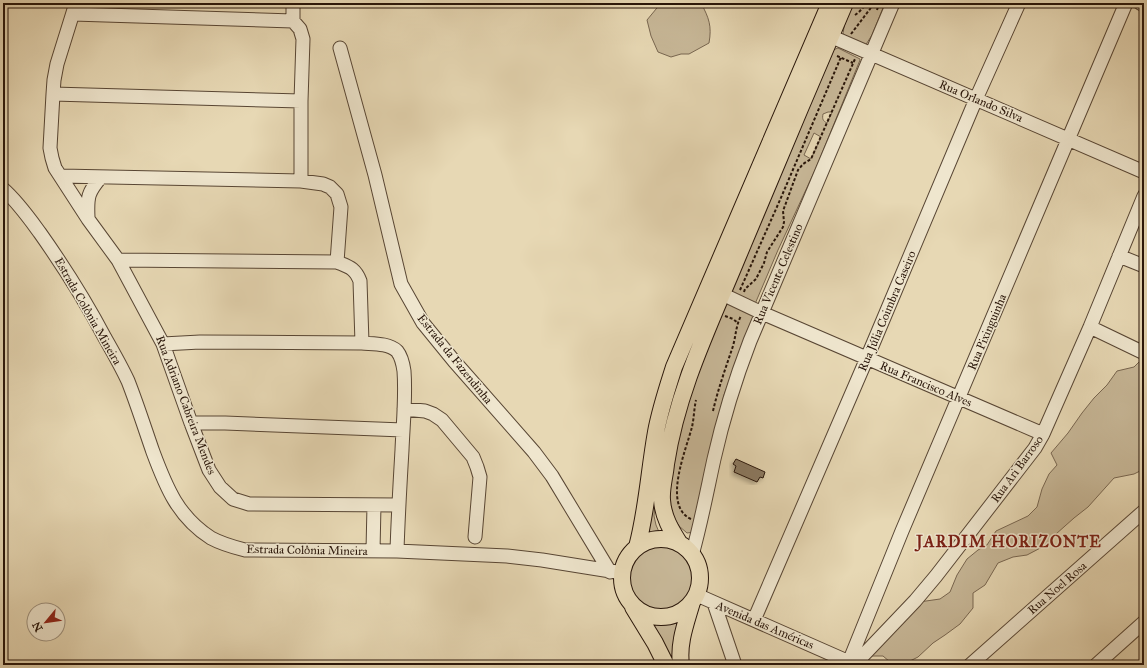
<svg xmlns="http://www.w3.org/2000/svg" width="1147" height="668" font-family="'IM FELL Great Primer',serif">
<defs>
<filter id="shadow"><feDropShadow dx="-2.5" dy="2.5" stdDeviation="2" flood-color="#0004"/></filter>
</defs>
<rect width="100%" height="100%" fill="#e7d8b4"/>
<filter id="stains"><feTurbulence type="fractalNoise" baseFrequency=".005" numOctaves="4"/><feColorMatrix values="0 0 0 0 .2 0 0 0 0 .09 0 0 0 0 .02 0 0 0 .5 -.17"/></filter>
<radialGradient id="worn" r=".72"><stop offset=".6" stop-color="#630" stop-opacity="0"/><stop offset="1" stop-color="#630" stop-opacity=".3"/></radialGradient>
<path fill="#c7b797" stroke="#786650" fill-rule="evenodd" d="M661,3H701C709,18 712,26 709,43L689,54H681L671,57L658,52L651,36L647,20Z
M855,3H885L872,35L865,46L843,37C843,25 848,13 855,3Z
M838,48L860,59V60L816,168L778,250L755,304L728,291L833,50ZM828,112H832L827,123C823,121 822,119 823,114ZM814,133L821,137L811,159L804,155Z
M712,293L695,341L687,359L675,393L657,482L654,516L656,525L659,532L652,533L646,535L665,424L680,373Z
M725,301L754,315L724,395L694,532L687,533L679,526L674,518L668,496L676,443L692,384Z
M1144,357V469L1134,474L1114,478L1088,507L1074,518L1056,534L1048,544L1027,555L1013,557L998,563L985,585L973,593V608L960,624L945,635L933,643L918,657L904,664L890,662L883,656H869L919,602L940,599L950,592L957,575L967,559L978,550L987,545L996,531L1028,516L1037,507L1042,489L1049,474L1057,465L1051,453L1068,433L1082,413L1094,398L1107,385L1117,371L1134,367Z
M628 579a34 34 0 1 1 68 0a34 34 0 1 1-68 0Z
M648,623C659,626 667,625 678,623L673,665Z"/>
<path fill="#8b7a62" stroke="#281509" filter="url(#shadow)" d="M736,459L765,472L763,478L760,477L757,482L734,472L736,466L733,464Z"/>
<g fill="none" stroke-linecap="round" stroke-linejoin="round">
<defs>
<path id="minor" d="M76,3L57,64L54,80L53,94L50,148L52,158L55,168L88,219L118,260L163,344L191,423L209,470L220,487L233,499L249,504L398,505
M1140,3L1144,5
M73,14L293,21L300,29L303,39L301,101V181
M293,21V3
M823,33L1144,172
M340,48L375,175L401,284L423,323L454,361L534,452L552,476L610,572
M53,94L301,101
M61,176L301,181L323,184L330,187L337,194L341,207L337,262
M3,189C17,201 29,218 40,233C64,267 86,302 105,338C113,352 121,366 128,381C137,404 145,429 153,452C166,487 178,517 211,538C222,544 233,547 245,550L397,551L507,556L542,560L623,573
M88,217C87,197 88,192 101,177
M1119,256L1144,266
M118,260L337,262C349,267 355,268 360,281L362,343
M722,294L762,313L1043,434
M1090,327L1144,353
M163,344L200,342L362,343C373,344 388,343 397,351C401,356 403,364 404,371C406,397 403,424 402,450C400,484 398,517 397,551
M404,409L425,411L433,414L442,420L473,457L477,467L480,477L475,537
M191,423H225L403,430
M373,551L374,505
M692,555C701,523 707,491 714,459C723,419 735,380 750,341L893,3
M697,595L856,665
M714,603L735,665
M754,620L867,358L976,99L1019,3
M849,662L902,531L1126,3
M855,664L915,601L936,576L1035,448L1043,434L1090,327L1144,196
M970,665L1144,511
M1096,665L1144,622"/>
<path id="major" d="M622 578a39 39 0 1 1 78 0a39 39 0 1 1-78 0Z
M680,544C671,530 663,517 662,500C661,488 665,476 666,464C677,391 710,324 738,256C773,172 809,87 845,3
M637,547C647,510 649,471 656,432C660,410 667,389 674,367L830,3
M633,607L655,643L666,665
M681,665C678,643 686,623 692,602"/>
</defs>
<use href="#minor" stroke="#584634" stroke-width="15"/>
<use href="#major" stroke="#281509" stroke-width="18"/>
<path stroke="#281509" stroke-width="2" stroke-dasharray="3 2" stroke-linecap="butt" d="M877,10L879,3
M855,15L859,12L867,3
M851,34L870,9L873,3
M837,56L853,63
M740,290L780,200L841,57
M744,292L745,289L756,279L764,263L767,252L783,227L784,222L783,211L798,170L803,164L811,159L855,59
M725,316L733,319L738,323
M713,411C718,389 726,367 733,346C736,335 736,325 741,316
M691,519C662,506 686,450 692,427C694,418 694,409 696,400"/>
<use href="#minor" stroke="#efe6ce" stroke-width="13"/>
<use href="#major" stroke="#e7d8b4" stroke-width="16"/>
</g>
<g text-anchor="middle" stroke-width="3" stroke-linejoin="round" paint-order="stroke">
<g font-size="12" fill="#281509" stroke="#efe6ce">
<text transform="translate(981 101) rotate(23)" y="4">Rua Orlando Silva</text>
<text transform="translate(778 274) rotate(-67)" y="4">Rua Vicente Celestino</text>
<text transform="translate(88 311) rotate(60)" y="4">Estrada Colônia Mineira</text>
<text transform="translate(887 311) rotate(-67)" y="4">Rua Júlia Coimbra Caseiro</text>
<text transform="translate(987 332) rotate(-67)" y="4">Rua Pixinguinha</text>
<text transform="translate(455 359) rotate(51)" y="4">Estrada da Fazendinha</text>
<text transform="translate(926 384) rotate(23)" y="4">Rua Francisco Alves</text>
<text transform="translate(186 405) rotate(69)" y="4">Rua Adriano Cabreira Mendes</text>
<text transform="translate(1017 469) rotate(-54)" y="4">Rua Ari Barroso</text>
<text transform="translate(307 550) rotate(1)" y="4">Estrada Colônia Mineira</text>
<text transform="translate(1057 588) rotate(-41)" y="4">Rua Noel Rosa</text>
<text transform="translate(765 625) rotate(23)" y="4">Avenida das Américas</text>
</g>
<g font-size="16" font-weight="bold" letter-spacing="1" fill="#7a1f14" stroke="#efe6ce">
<text x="1009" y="547">JARDIM HORIZONTE</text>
</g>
</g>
<rect width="1147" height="668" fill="none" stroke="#e7d8b4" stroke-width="16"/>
<rect x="4" y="4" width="1139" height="660" fill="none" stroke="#281509" stroke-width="2"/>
<rect x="8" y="8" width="1131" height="652" fill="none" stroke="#281509"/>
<g transform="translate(46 622) rotate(241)"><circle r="19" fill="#efe6ce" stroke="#9f927f"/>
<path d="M0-3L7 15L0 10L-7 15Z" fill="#8f2418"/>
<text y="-6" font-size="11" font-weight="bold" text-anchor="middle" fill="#281509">N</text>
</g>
<rect width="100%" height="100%" filter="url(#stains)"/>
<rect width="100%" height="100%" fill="url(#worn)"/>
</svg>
